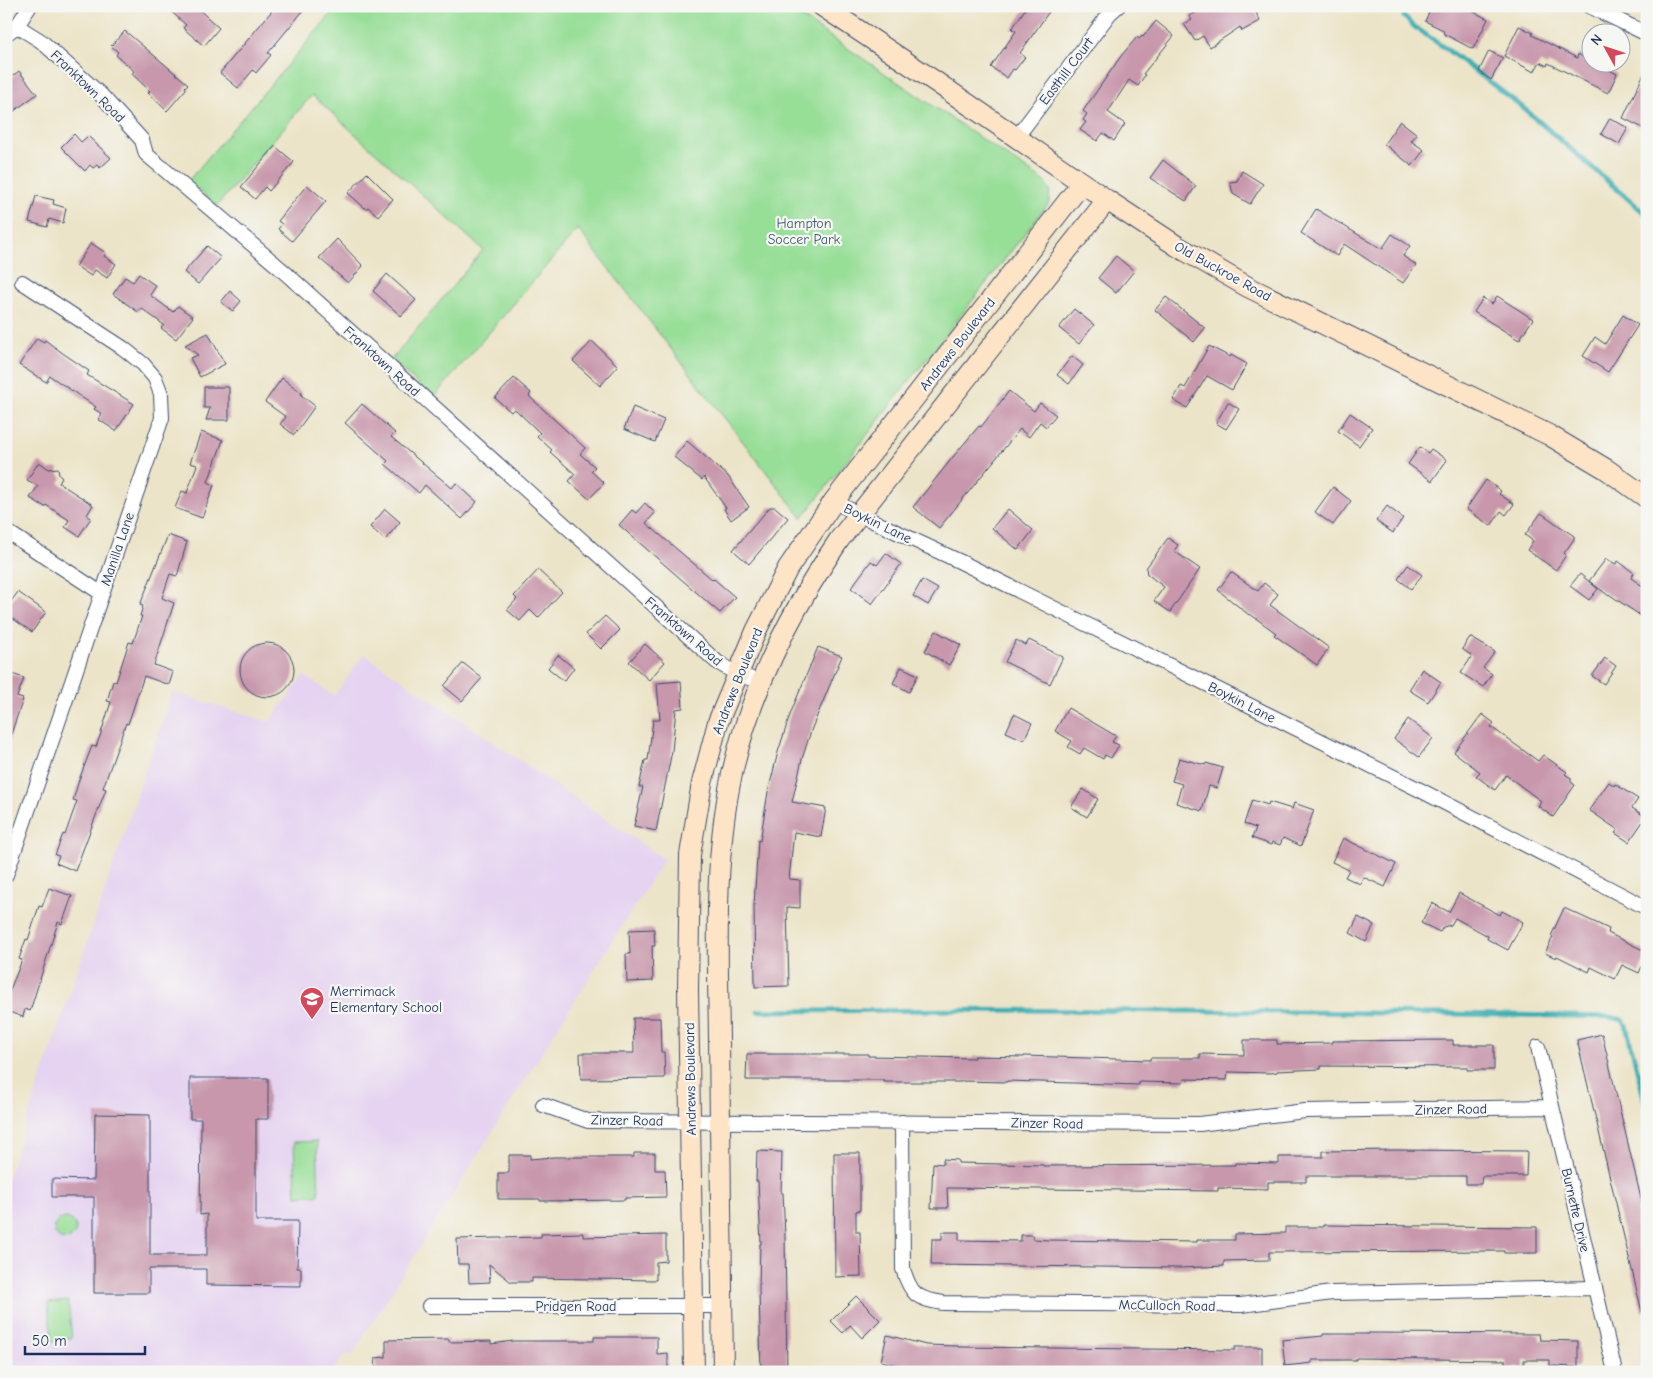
<svg xmlns="http://www.w3.org/2000/svg" width="1653" height="1378" font-family="'Comic Neue',sans-serif">
<rect width="100%" height="100%" fill="#f6f6f2"/>
<filter id="ink" filterUnits="userSpaceOnUse"><feTurbulence type="fractalNoise" baseFrequency=".02" numOctaves="2"/><feDisplacementMap in="SourceGraphic" scale="10" xChannelSelector="R" yChannelSelector="G"/><feConvolveMatrix kernelMatrix="1 2 1 2 8 2 1 2 1" color-interpolation-filters="sRGB"/></filter>
<filter id="wash" filterUnits="userSpaceOnUse"><feTurbulence type="fractalNoise" baseFrequency=".0096" numOctaves="4" result="noise"/><feDisplacementMap in="SourceGraphic" scale="20" xChannelSelector="R" yChannelSelector="G"/><feGaussianBlur stdDeviation="1.12" result="paint"/><feColorMatrix in="noise" values="0 0 0 0 0 0 0 0 0 0 0 0 0 0 0 0 0 1.4 0 .05"/><feComposite in="paint" operator="in"/></filter>
<g filter="url(#wash)">
<rect width="100%" height="100%" fill="#ece4c8"/>
<path fill="#e5d3f1" d="M364,654L664,859L352,1355H344L332,1372H10L6,1369V1182L172,692L270,722L304,675L334,696Z"/>
<path fill="#97de97" stroke="#59867a" d="M338,6H785L1044,181L1050,190L1049,203L802,518L578,229L433,398L391,360L483,250L312,95L217,206L188,181Z
M317,1141L319,1195L296,1196L294,1142Z
M54 1229a11 11 0 1 1 22 0a11 11 0 1 1-22 0Z
M68,1301L72,1338L52,1341L48,1303Z"/>
<g fill="none" stroke-linecap="round" stroke-linejoin="round">
<path stroke="#3caeb4" stroke-width="5" d="M1404,17L1416,28L1445,48L1521,106L1647,215
M758,1011C1042,1009 1327,1011 1610,1017L1623,1020L1626,1025L1647,1110"/>
</g>
<g id="blocks">
<path fill="#c897ac" d="M165,6H195L219,28L204,46L183,28L186,25Z
M276,6H307L268,53L271,55L256,73L253,70L238,88L220,73Z
M1027,6H1053L1020,53L1025,57L1015,70L1013,69L1007,78L991,67L1016,31L1012,29Z
M1193,6H1253L1260,21L1242,31L1240,27L1210,47L1203,36L1195,41L1184,24L1192,20L1189,16L1197,12Z
M1432,6H1462L1488,19L1473,49L1444,34L1443,30L1425,21Z
M1156,21L1174,36L1143,74L1145,75L1138,86L1129,80L1108,112L1125,124L1114,141L1103,133L1097,141L1080,130L1086,122L1083,120L1087,114L1083,111L1121,56L1137,37L1139,39L1142,36L1143,37Z
M1519,26L1533,33L1532,35L1577,58L1578,54L1590,61V62H1594L1617,74L1608,93L1548,63L1547,66L1540,62L1534,72L1504,56Z
M125,31L188,84L185,87L186,89L167,111L148,93L150,91L132,74L134,71L116,55L118,52L111,46Z
M1489,51L1503,58L1491,80L1479,71Z
M1647,67V130L1623,118Z
M19,71L37,94L6,117V81Z
M1610,118L1628,128L1619,144L1601,134Z
M1400,121L1417,134L1411,141L1424,150L1412,166L1384,144Z
M74,134L81,142L88,136L111,158L100,168L97,165L93,168L90,165L85,171L61,147Z
M275,146L294,162L269,191L265,187L255,199L241,187Z
M1163,160L1196,186L1186,201L1150,178Z
M1242,171L1263,184L1250,204L1233,194L1230,182L1237,181Z
M367,173L393,199L378,216L368,207L366,209L348,193Z
M307,185L326,201L292,241L278,229L282,224L278,221Z
M36,196L54,200L53,204L66,208L63,223L49,219L47,227L29,222Z
M1316,209L1382,249L1392,234L1410,246L1403,256L1416,265L1403,283L1344,244L1337,256L1301,233Z
M337,239L363,266L348,283L319,258Z
M91,243L106,253L104,256L116,264L107,278L95,270L91,276L76,266Z
M207,246L221,258L198,284L184,272Z
M1116,256L1134,271L1116,293L1098,278Z
M139,274L156,286L150,295L173,312L178,306L193,317L176,339L161,328L164,325L141,308L138,312L113,294L125,277L133,282Z
M387,274L416,300L401,316L373,291Z
M230,291L241,301L233,311L221,302Z
M1497,296L1533,319L1519,340L1474,312L1483,298L1492,304Z
M1166,297L1205,328L1194,342L1155,310Z
M1074,309L1094,325L1079,344L1059,328Z
M1623,315L1638,325L1608,372L1583,356L1595,337L1605,344Z
M208,333L225,364L200,377L190,358L198,355L185,345Z
M37,338L44,342L45,340L64,354L89,371L87,375L134,404L116,431L98,419L102,414L94,409L96,407L50,376L46,382L19,365Z
M592,341L618,366L600,386L573,361Z
M1209,346L1230,357L1231,355L1247,364L1232,390L1207,376L1187,408L1173,400L1181,386L1185,388Z
M1072,356L1083,365L1069,384L1057,375Z
M282,378L302,393L301,395L315,406L294,435L280,424L286,417L265,402Z
M514,378L531,393L529,396L585,448L580,454L595,467L591,471L604,483L589,499L569,481L575,474L550,452L552,450L537,436L540,433L516,410L514,409L511,412L495,398Z
M204,387H229V420H206L210,408H204Z
M1009,391L1034,411L1040,403L1056,415L1046,427L1040,422L1029,437L1020,429L939,528L913,507L957,452L979,426L981,427Z
M1228,402L1239,409L1226,429L1216,423Z
M362,404L395,433L391,437L452,488L456,483L477,502L462,519L425,485L419,493L385,464L388,461L345,423Z
M633,407L664,420L655,442L624,429Z
M1350,413L1372,428L1359,446L1338,431Z
M201,432L223,440L208,482L214,485L202,518L175,508L182,491L187,493L197,465L190,463Z
M687,441L728,476L749,507L731,520L724,509L726,508L704,477L702,480L674,457Z
M1420,447L1428,453L1431,449L1447,460L1432,481L1408,464Z
M39,462L49,469L58,468L59,475L62,478L59,483L93,505L87,515L91,518L79,536L65,527L69,520L46,505L45,507L30,498L38,486L27,480Z
M1486,480L1501,491L1499,494L1514,504L1506,515L1501,511L1491,526L1466,509Z
M1333,487L1351,501L1333,525L1315,512Z
M645,503L655,513L646,523L713,580L714,579L735,597L720,613L619,525L632,510L636,513Z
M1387,506L1403,518L1393,533L1376,521Z
M770,507H775L788,518L749,564L733,550Z
M385,509L400,522L385,540L370,527Z
M1008,509L1033,530L1018,550L992,528Z
M1541,513L1574,536V539L1564,553L1566,555L1556,570L1527,550L1533,541L1525,535Z
M168,535L187,542L177,576L170,574L162,598L174,603L154,665L173,672L169,685L144,676L128,724L126,723L103,788L106,789L75,871L56,863L59,856L55,855L63,834L65,835L77,801L73,800L79,780L92,746L96,747L100,736L111,702L107,701L113,681L116,682L129,642L133,643L142,616H140L143,606L140,605Z
M1168,538L1178,545L1174,551L1200,569L1170,612L1154,601L1164,587L1147,574L1146,568Z
M886,553L901,564L872,604L851,588L871,561L877,565Z
M1606,559L1616,564L1618,561L1634,573L1631,578L1647,589V620L1610,595L1609,596L1589,581Z
M1408,565L1422,575L1411,589L1398,579Z
M538,570L562,592L538,618L530,610L520,621L507,610L517,599L514,596Z
M1231,572L1258,591L1264,583L1278,594L1270,605L1329,648L1317,665L1274,635L1276,633L1250,614L1249,615L1218,590Z
M1580,574L1598,589L1589,600L1570,586Z
M922,580L938,589L928,605L913,596Z
M18,592L46,612L32,632L6,614V608Z
M605,616L620,630L601,649L586,634Z
M936,631L961,645L949,665L925,651Z
M1470,637L1495,652L1483,668L1492,674L1483,687L1461,673L1472,656L1462,649Z
M1016,640L1026,645L1029,640L1063,657L1050,684L1005,662Z
M240 670a27 27 0 1 1 54 0a27 27 0 1 1-54 0Z
M645,644L665,662L649,680L629,662Z
M818,647L842,656L812,728L802,759L792,802L826,808L821,837L794,832L789,879L800,880V908L787,907L789,986L755,987L754,906L758,840L760,841L768,792L778,752L791,712Z
M558,655L574,668L564,681L548,668Z
M1605,658L1616,666L1604,684L1592,676Z
M463,663L482,678L462,701L444,686Z
M901,667L918,675L909,692L893,683Z
M1422,669L1441,682L1428,702L1409,690Z
M6,672L24,678L17,697L23,699L9,740H6Z
M681,681L683,708L676,709L672,751L656,831L634,826L643,787H639L645,760H648L653,720H660L657,683Z
M1068,708L1116,736L1112,742L1119,745L1111,758L1105,755L1103,759L1084,748L1080,754L1068,747L1072,741L1055,731Z
M1014,714L1032,723L1024,740L1006,732Z
M1482,714L1494,723L1491,727L1538,761L1543,755L1567,772L1565,774L1571,778V782L1575,785L1553,817L1538,806L1541,801L1506,775L1495,790L1476,776L1480,772L1454,752Z
M1408,719L1433,738L1419,757L1394,739Z
M1179,758L1205,765L1206,763L1223,768L1217,788L1209,786L1202,811L1176,803L1182,784L1172,781Z
M1609,782L1614,786L1615,784L1638,799L1632,808L1646,817L1629,842L1615,833L1618,830L1589,810Z
M1083,789L1098,799L1087,817L1071,807Z
M1252,800L1268,805L1269,802L1292,809L1294,803L1314,810L1301,846L1283,838L1280,845L1272,842L1271,845L1252,838L1256,828L1244,824Z
M1343,838L1396,864L1385,887L1363,877L1360,884L1345,877L1349,870L1332,862Z
M49,888L72,896L62,924L58,922L30,1011L25,1009L23,1017L6,1011V1000L22,960L19,959L26,939L28,940L39,906L42,907Z
M1459,893L1500,915L1502,911L1523,922L1508,950L1487,939L1488,936L1455,918L1451,925L1443,927L1440,932L1421,923L1432,903L1449,912Z
M1564,908L1609,929L1608,933L1647,952V956L1639,973L1622,965L1615,979L1591,967L1589,972L1557,956L1556,958L1545,953L1553,937L1551,936Z
M1358,917L1374,925L1366,942L1350,933Z
M654,929L655,946H652L653,981L627,982L626,954H630L629,930Z
M633,1018H660L661,1052H664L665,1078L581,1079L580,1053H634Z
M1602,1034L1647,1224V1311L1642,1312L1577,1040Z
M1244,1040H1277V1044L1332,1043V1041L1453,1040V1045H1494V1070H1467V1067L1321,1066V1069L1277,1071V1072L1271,1073L1228,1072L1227,1080L1184,1079L1183,1083L1139,1082V1085L1007,1081V1082L961,1081V1082H884V1080H746L747,1054H868V1056L974,1058V1056L1024,1057V1056L1150,1060V1058H1200V1054L1244,1055Z
M190,1078H268V1119H256V1221H298L297,1268H301V1286L206,1285V1269H149V1293H94V1197H52V1179L94,1180L95,1114L150,1115V1255H207V1214L200,1215L201,1119H190Z
M1394,1150L1527,1151L1526,1176H1482L1481,1184H1466V1176H1306V1182H1268V1189L1218,1188V1191L947,1188L948,1208H931L933,1163L943,1164V1159L958,1160V1163L1043,1165V1166L1235,1165V1163L1279,1164V1157H1323V1151Z
M757,1151L782,1152L781,1193H783L785,1236L787,1372H761L759,1289L760,1244H761L758,1181H756Z
M634,1153H655V1170H665L666,1197L625,1198V1200L540,1201V1199H498V1173H509V1155H530V1159L554,1157H634Z
M834,1153H860V1210L856,1211V1232H860L861,1276L835,1277Z
M1323,1225L1537,1227V1253H1504V1251L1269,1252V1260L1224,1261V1266L1180,1268L931,1265L932,1239H942V1232H959V1240L1021,1241V1235H1033V1239L1048,1240L1197,1242V1240H1235V1234L1285,1233V1227H1323Z
M583,1233V1237L666,1235V1261L656,1262V1280L532,1278V1282H511L489,1264L490,1282L469,1283L468,1264H458L457,1239L541,1237V1234Z
M856,1296L880,1320L862,1338L850,1325L843,1333L831,1321Z
M1369,1333L1539,1334L1540,1340L1578,1341V1367L1550,1366V1360H1524V1368H1506V1360L1356,1358V1360H1312V1363L1285,1366L1282,1340L1323,1336V1334H1369Z
M887,1335L926,1345L958,1346V1347L1235,1350V1347H1262V1372L921,1371L881,1361Z
M594,1337H657V1354L668,1353V1372H376L375,1358L386,1357V1340L449,1339V1342L491,1341V1344L513,1341H594Z"/>
</g>
</g>
<g filter="url(#ink)">
<use href="#blocks" fill-opacity="0" stroke="#3a4a6e" stroke-width="1"/>
<g fill="none" stroke-linecap="round" stroke-linejoin="round">
<defs>
<path id="street" d="M1589,6L1647,34
M17,26L41,41L101,95L142,140L146,154L281,269L717,662L737,674L761,682
M6,34L17,26L30,6
M1016,138L1110,13L1118,6
M834,501L858,514L961,562L1422,791L1647,908
M6,531L101,593
M6,875L162,418L161,394L155,378L143,364L123,348L22,282
M1538,1047L1615,1372
M543,1105L588,1121L1199,1124L1305,1111L1552,1107
M902,1122L903,1269C911,1295 917,1299 943,1303L1241,1305L1332,1293L1595,1288
M429,1306H722"/>
<path id="secondary" d="M822,6L936,82L1107,200L1177,246L1248,287L1549,435L1606,469L1647,498
M694,1372L688,989L690,855L702,783L718,722L756,631L788,568L834,501L1082,183
M723,1372C722,1261 720,1150 719,1040C718,951 713,861 732,774C751,688 791,611 839,540L1107,200"/>
</defs>
<use href="#street" stroke="#3a4a6e" stroke-width="16"/>
<use href="#secondary" stroke="#3a4a6e" stroke-width="22"/>
<use href="#street" stroke="#fff" stroke-width="14"/>
<use href="#secondary" stroke="#fee4c6" stroke-width="20"/>
</g>
</g>
<defs>
<symbol id="school-pin" viewBox="-11 -11 22 30"><path d="M0 17L-7.5 6A9.5 9.5 0 1 1 7.5 6Z" fill="#d1495b" stroke="#f6f6f2"/><path d="M0-5L7-2L0 1L-7-2ZM-4 1L0 2.5L4 1V4Q0 6-4 4Z" fill="#fff"/></symbol>
</defs>
<g fill-rule="evenodd">
<use href="#school-pin" x="298" y="985" width="28" height="38"/>
</g>
<g text-anchor="middle" stroke-width="4.5" stroke-linejoin="round" paint-order="stroke">
<g font-size="14" fill="#1b2f5e" stroke="#f6f6f2">
<text transform="translate(1066 71) rotate(-53)" y="5">Easthill Court</text>
<text transform="translate(88 86) rotate(44)" y="5">Franktown Road</text>
<text transform="translate(1223 271) rotate(29)" y="5">Old Buckroe Road</text>
<text transform="translate(957 344) rotate(-52)" y="5">Andrews Boulevard</text>
<text transform="translate(382 361) rotate(42)" y="5">Franktown Road</text>
<text transform="translate(878 523) rotate(26)" y="5">Boykin Lane</text>
<text transform="translate(117 549) rotate(-71)" y="5">Manilla Lane</text>
<text transform="translate(684 631) rotate(41)" y="5">Franktown Road</text>
<text transform="translate(737 681) rotate(-68)" y="5">Andrews Boulevard</text>
<text transform="translate(1242 702) rotate(27)" y="5">Boykin Lane</text>
<text transform="translate(690 1079) rotate(-91)" y="5">Andrews Boulevard</text>
<text transform="translate(1451 1109) rotate(-1)" y="5">Zinzer Road</text>
<text transform="translate(627 1120) rotate(1)" y="5">Zinzer Road</text>
<text transform="translate(1047 1123) rotate(1)" y="5">Zinzer Road</text>
<text transform="translate(1576 1210) rotate(77)" y="5">Burnette Drive</text>
<text transform="translate(1167 1305) rotate(1)" y="5">McCulloch Road</text>
<text x="576" y="1311">Pridgen Road</text>
</g>
<g font-size="14" fill="#3a5b6c" stroke="#f6f6f2">
<text x="804" y="228">Hampton<tspan x="804" dy="16">Soccer Park</tspan></text>
</g>
<g font-size="14" fill="#1b2f5e" stroke="#f6f6f2" text-anchor="start">
<text x="330" y="996">Merrimack<tspan x="330" dy="16">Elementary School</tspan></text>
</g>
</g>
<rect width="1653" height="1378" fill="none" stroke="#f6f6f2" stroke-width="25"/>
<g transform="translate(1606 48) rotate(310)"><circle r="24" fill="#f6f6f2" stroke="#9ea6b7"/>
<path d="M0-4L9 19L0 12L-9 19Z" fill="#d1495b"/>
<text y="-8" font-size="14" font-weight="bold" text-anchor="middle" fill="#1b2f5e">N</text>
</g>
<path d="M25 1346v8h120v-8" fill="none" stroke="#1b2f5e" stroke-width="2.5"/>
<text x="32" y="1346" font-size="15" fill="#1b2f5e" stroke="#f6f6f2" stroke-width="4" paint-order="stroke">50 m</text>
</svg>
